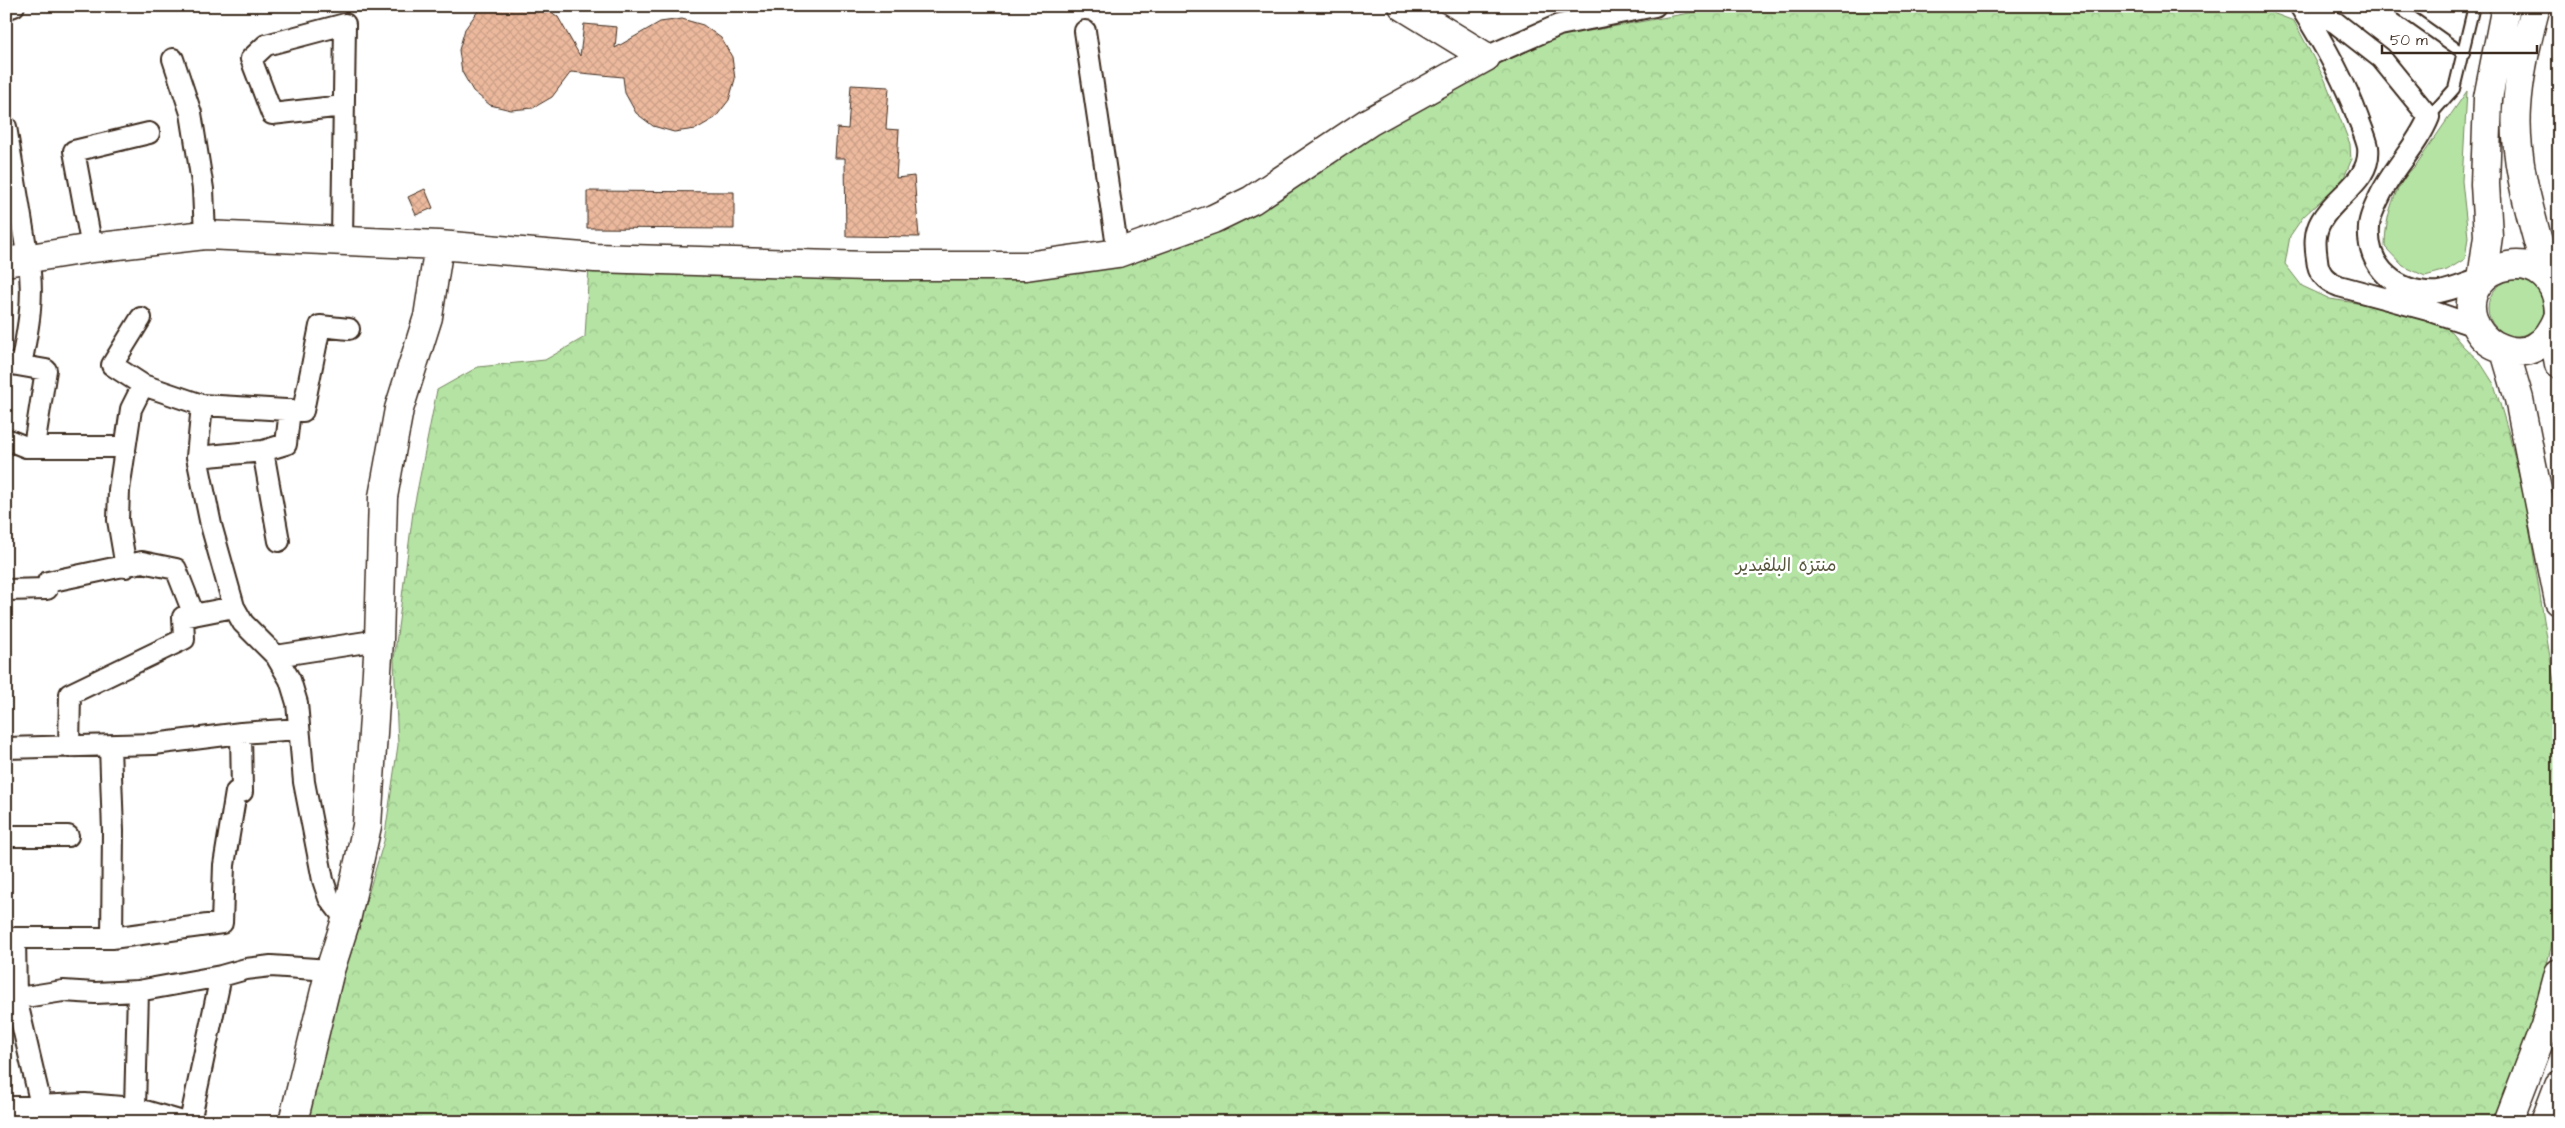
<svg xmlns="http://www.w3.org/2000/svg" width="2565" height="1128" font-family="'Architects Daughter','Playpen Sans Arabic',sans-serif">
<defs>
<pattern id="park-crowns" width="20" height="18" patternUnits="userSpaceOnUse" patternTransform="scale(1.25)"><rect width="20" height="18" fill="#b4e3a3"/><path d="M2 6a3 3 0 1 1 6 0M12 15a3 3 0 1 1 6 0" fill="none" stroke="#9cc38c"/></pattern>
<pattern id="building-cross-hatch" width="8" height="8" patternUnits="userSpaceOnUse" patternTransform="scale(1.25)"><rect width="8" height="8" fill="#ecb99d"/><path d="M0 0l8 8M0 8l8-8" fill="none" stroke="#cb9f87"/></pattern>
</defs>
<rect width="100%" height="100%" fill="#fff"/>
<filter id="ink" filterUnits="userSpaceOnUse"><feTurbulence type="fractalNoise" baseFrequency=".02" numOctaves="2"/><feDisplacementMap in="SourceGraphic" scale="10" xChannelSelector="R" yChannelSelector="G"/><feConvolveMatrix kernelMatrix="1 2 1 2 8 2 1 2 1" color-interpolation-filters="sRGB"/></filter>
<g filter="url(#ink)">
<path fill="#b4e3a3" stroke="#788660" d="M2467,91L2462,181L2468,237L2465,259L2447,270L2425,276L2403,266L2385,247C2385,218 2394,185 2416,165Z
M2488 308a28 28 0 1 1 56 0a28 28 0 1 1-56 0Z"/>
<path fill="url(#park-crowns)" stroke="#788660" d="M1728,6H2254L2294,21L2325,80L2350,144L2351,161L2343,180L2303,217L2290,236L2285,264L2302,286L2330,299L2396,309L2448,328L2463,346L2480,362L2494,384L2509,434L2525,502L2559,713V895L2551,948L2534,1014L2518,1069L2494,1122H305L328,1028L384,841L398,745L394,659L413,512L437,390L478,367L545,360L585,337L589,265L1114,258L1554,29L1589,31Z"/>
<path fill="url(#building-cross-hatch)" stroke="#3b2a1e" d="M487,6H544L558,17L580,56L584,24L617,27L615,48L660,22L682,19L703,25L721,38L732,57L735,79L729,100L715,118L696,129L674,132L653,126L636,113L625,93L623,77L571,72L552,97L533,108L511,110L490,105L473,91L462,72L459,50L465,29L478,11Z
M851,85L889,87L886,129L899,130L896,178L914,176L919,237L846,236L845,158H835L837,128L848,129Z
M425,189L433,208L416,215L408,197Z
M587,191L734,192V229L587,228Z"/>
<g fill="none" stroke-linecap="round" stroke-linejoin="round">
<defs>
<path id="lane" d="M2396,6L2464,54
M2429,117L2454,89L2474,6"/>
<path id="street" d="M2300,6C2323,42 2343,77 2358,118C2361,127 2366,137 2368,147C2372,181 2335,195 2321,221C2314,233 2315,246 2317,259C2318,274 2326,281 2339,286L2428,310L2475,326
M2307,6L2336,23L2381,58L2429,117C2417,147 2392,169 2379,198C2375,206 2369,218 2369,227C2366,268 2398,295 2439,292C2453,290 2469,282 2482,279
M6,9L14,6
M1085,31L1118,253
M1486,57L1559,25L1655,6
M173,59L191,113L203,189L205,235
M6,127L28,259
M342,240L345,24L266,45L251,59L272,114L343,106
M92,248L74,151L149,133
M141,318L112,365L143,385L202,405L303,411L320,326L349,329
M6,363L46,370L34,446
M21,365C28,330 35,295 28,259
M202,405L197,457L211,525L234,607L243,623L276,656L290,680L297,703L304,782L323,880L329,898L346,920
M6,439L26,447H125
M263,451L279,541
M197,457L263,451L286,444L290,410
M126,567L118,520L119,490L131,409L143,385
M6,590L47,589L48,582L142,562L176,569L194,615
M276,656L379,640
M69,747L70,694L184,639L183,617L234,607
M110,747L113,831L112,938
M6,748L154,744L241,733L299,729
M6,836H68
M6,938H112L222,923L224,865L236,792H242L241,733
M15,938L16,998L41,1105
M6,1000L63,991L95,993L138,991L221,976L246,969L271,966L330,970
M6,1107L85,1104L135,1108L183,1122
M135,1108L138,991
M190,1122L221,976"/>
<path id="secondary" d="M2536,6C2527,39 2519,74 2517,108C2513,165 2534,224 2548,278
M6,262L92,248L205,235L439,245L595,258L868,266H1026L1118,253L1213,219L1252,200L1369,122L1486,57L1403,6
M2482,279L2488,236L2485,184L2488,98L2506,6
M2559,315C2558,236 2455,261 2473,320C2477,330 2484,340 2494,345C2526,361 2548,346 2559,315
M2553,331L2559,364
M2505,351L2519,399L2559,601
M293,1122L330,970L346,920L367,826L379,640L383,497L399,409L428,317L439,245
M2508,1122L2545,1026L2559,973
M2545,1122L2559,1085"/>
</defs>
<use href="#lane" stroke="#3b2a1e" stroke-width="14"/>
<use href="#street" stroke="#3b2a1e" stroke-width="24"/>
<use href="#secondary" stroke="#3b2a1e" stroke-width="31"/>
<use href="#lane" stroke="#fff" stroke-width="10"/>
<use href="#street" stroke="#fff" stroke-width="20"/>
<use href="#secondary" stroke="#fff" stroke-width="28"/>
</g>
</g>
<g text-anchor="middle" stroke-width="5" stroke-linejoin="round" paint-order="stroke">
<g font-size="18" fill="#59583f" stroke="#fff">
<text x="1786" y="571">منتزه البلفيدير</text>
</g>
</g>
<rect width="2565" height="1128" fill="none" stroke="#fff" stroke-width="25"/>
<rect x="12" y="12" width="2540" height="1103" fill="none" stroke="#3b2a1e" stroke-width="2" filter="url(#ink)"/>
<path d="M2382 45v8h155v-8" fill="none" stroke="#3b2a1e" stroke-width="2.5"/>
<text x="2390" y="45" font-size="15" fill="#3b2a1e" stroke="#ffffff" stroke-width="4" paint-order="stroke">50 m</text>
</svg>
